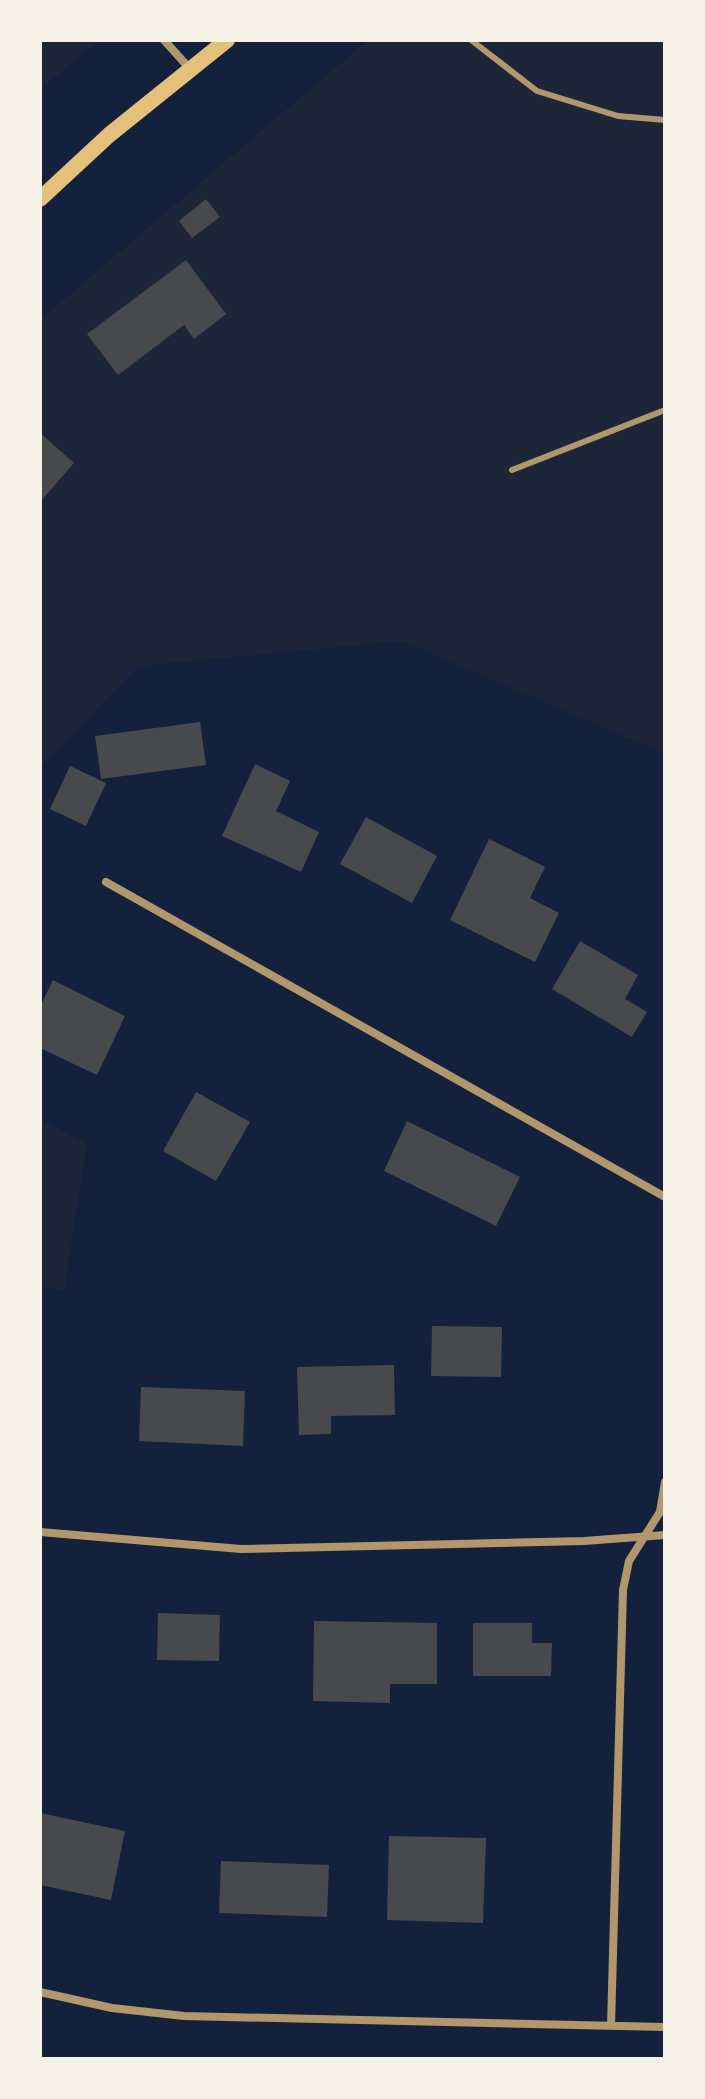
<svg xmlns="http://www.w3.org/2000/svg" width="705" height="2099" font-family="Lato,sans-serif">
<rect width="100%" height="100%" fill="#14213d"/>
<path fill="#1d2539" d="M40,40H99L40,90Z
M368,40H665V754L402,641L139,666L40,769V320Z
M40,1119L87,1144L64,1291L40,1286Z"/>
<path fill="#48494c" d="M206,199L220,217L192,238L179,221Z
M186,260L226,314L194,339L184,325L118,375L87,334Z
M41,434L74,463L40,502V436Z
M200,722L206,765L101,779L95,736Z
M255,764L290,781L276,811L319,832L301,872L222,836Z
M70,766L106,783L86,826L50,809Z
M366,817L437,856L412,903L340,864Z
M489,839L545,867L530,898L559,913L535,962L450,920Z
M580,941L638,975L625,999L647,1012L632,1037L552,989Z
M53,980L125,1016L97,1075L40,1048V1007Z
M196,1092L250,1122L216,1181L163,1151Z
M407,1121L520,1177L496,1226L384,1171Z
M432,1326L502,1327L501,1377L431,1376Z
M394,1365L395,1415L331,1416V1434L299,1435L297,1367Z
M141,1387L245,1391L243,1446L139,1441Z
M158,1613L220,1615L219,1661L157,1660Z
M314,1621L437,1623V1684H390V1703L313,1701Z
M473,1623H532V1643H552L551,1676H473Z
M40,1813L125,1831L111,1900L40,1885Z
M389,1836L486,1838L483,1923L387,1920Z
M221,1861L329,1865L327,1917L219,1913Z"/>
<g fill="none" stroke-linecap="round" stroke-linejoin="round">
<path stroke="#b1986c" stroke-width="6" d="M471,40L537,91L618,116L665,120
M512,470L665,410"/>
<path stroke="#b1986c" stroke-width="8" d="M164,40L190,69
M106,882L665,1197
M40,1532L241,1549L584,1541L665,1535
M40,1992L112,2008L184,2016L665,2027
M611,2026L623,1590L629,1561L660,1512L665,1482"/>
<path stroke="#e5c07b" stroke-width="16" d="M40,199L109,135L227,40"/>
</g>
<rect width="705" height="2099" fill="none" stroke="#f6f1e7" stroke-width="84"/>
</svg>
